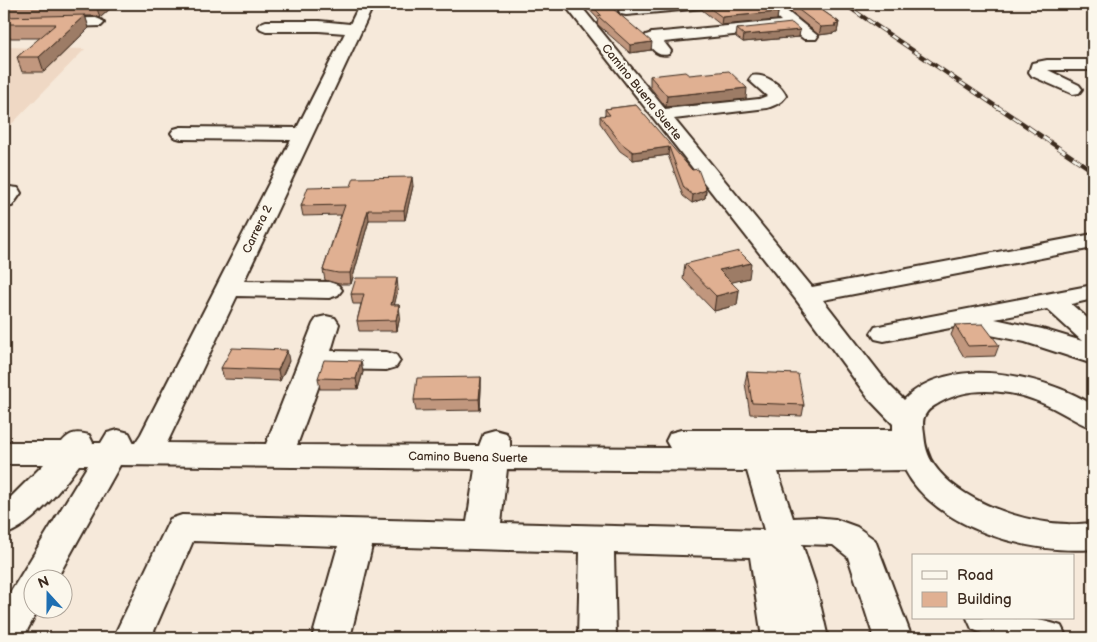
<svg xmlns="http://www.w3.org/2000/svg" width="1097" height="642" font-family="'Balsamiq Sans',sans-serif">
<rect width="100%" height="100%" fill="#f6e9da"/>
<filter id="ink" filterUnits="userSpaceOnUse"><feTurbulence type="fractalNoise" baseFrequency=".02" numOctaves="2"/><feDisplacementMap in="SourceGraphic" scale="10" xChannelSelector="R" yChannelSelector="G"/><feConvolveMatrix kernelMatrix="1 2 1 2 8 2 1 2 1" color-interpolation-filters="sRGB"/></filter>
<g filter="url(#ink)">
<path fill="#efd8c4" d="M4,47L85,49L4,132Z"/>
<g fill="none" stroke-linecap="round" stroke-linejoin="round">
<defs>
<path id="minor" d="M360,4H374L244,281L329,282L338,285L342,290L338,295L329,298L237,296L167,443L266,444L313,324L317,318L326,316L335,318L339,324L331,351L386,352L396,355L400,361L396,367L386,370L325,369L297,445L479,446L484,433L495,430L506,433L510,441V447L670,448L666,441L670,433L681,430H893V424L869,399L797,301L564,4H579L665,109L759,99L767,96L749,80L752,76C764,73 782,85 786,96C781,103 776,105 767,108L674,119L812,287L1093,234V248L823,300L889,385L904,400C948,353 1045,375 1093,405V428C1083,425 1075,420 1066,415C1049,405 1029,396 1009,393C984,389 962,390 939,403C934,406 928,409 925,415C922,420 923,427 924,434C925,446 927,455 934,465C960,502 1024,523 1067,524C1075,525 1084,523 1093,523V549C1032,555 936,529 905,470L778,472L793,518L814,517L835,519L857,527L875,540L912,638H874L848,557L833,545L802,544L816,586L828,638H762L750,557L614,553L616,638H578L580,552L372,546L350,638H312L338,546L193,541L151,638H113L170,519L182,515L467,522L475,469L120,465L56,580H32V610H38L23,638H4V603L88,465H79C61,489 33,526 4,535V504L44,464H4V442H62C70,432 77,432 89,435L93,443H101L107,433L118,430L129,433L133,441L132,443H135L141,434L291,140L181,139L174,137L171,133L174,129L181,127L297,128L345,33L319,31H266L261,29L258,26L261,23L266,21H319L350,24ZM507,469L747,471L764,530L501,523Z
M657,4H711L709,7L704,8L626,15L621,14L619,11L621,8Z
M762,4H778L818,36L816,39H804L791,29L664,42L671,51L669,54C656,58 651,47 644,38L646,35L652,33L781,21Z
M96,18L101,20L104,23L101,26L4,29V19Z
M1047,60H1093V70H1048L1079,85L1082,89L1079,93L1073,94L1032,76L1029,72L1032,63Z
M10,187L18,188L21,193L12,206L4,207V188Z
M1093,285V299L1071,304L1093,323V364L1025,342L971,331L962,329L960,326L884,341L875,339L871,333L875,327L884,325ZM1047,309L1082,341L1042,329L995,319Z
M967,618C999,618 1031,615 1061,626L1067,638H992L972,629Z"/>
</defs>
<use href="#minor" stroke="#3b2a1e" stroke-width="4"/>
<use href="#minor" fill="#fbf7ec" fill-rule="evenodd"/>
<defs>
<path id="rail-far1" d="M844,4L1000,109"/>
<path id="rail" d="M998,107L1093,171"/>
</defs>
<use href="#rail-far1" stroke="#3b2a1e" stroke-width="4"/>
<use href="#rail" stroke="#3b2a1e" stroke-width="4.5"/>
<use href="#rail-far1" stroke="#fbf7ec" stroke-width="2.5" stroke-dasharray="7" stroke-linecap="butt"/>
<use href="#rail" stroke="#fbf7ec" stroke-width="3" stroke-dasharray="9" stroke-linecap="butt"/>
</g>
<path fill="#c1977e" stroke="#3b2a1e" d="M4,4H115L100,18L96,16H85L89,28L44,72H22L17,57L40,38H4Z
M584,4H646L613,7V9L651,50L630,53L597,24L598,19Z
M703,4H768L778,12L777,20L721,25L702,10Z
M781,4H813L839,22L837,32H835L834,33L819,35Z
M737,29L800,30L799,37L743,42L736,37Z
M689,75L746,99L666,107L650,87V76Z
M636,105L706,190L705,198L692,203L683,196L668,155L633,160L620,151L600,123V116H605V109Z
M413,186L405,220H369L351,284H339L325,280L323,270L341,215L303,216L301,206Z
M685,264L749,278L731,282L739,290L737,305L714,311L683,279Z
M398,289L394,305H399L400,316L397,331H359L357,321L361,304H353L351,294Z
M955,325L999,345L995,356L964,357L951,335Z
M289,361L280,381L224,379L221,368Z
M363,372L358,389H320L318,378Z
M747,372L804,405L802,416L750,414L745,383Z
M481,377V388L480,410L416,411L414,400Z"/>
<path fill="#9d7b66" stroke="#3b2a1e" d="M97,4H115L100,18L96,5Z
M607,4H646L613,7V14Z
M778,12L777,20L721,25L722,17Z
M85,15L89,28L44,72L39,57Z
M836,22H839L837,32H835L834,33L819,35L821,27Z
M800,30L799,37L743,42L744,35Z
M652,42L651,50L630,53V45Z
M747,88L746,99L666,107L667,96Z
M669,147L668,155L633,160V152Z
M412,177L413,186L405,220L404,210Z
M706,190L705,198L692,203L693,195Z
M368,210L369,220L351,284L350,273Z
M751,263L749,278L717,286L719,270Z
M397,278L398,289L392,316L391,305Z
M739,290L737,305L714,311L716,296Z
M399,305L400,316L397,331L396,320Z
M287,350L289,361L280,381L278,370Z
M361,361L363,372L358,389L356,379Z
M481,377V388L480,410L479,399Z"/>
<path fill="#e0b092" stroke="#3b2a1e" d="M590,4H610L613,6L611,7L652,42L630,45L598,16L601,15Z
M704,4H768L778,12L722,17Z
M791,4H813L839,22H836L839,24L834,25L836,26L821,27Z
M85,15L39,57H17L56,24H4V17Z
M792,23L800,30L744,35L737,29Z
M729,71L747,88L667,96L650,76L685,72L689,75Z
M636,105L692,170L698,169L706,190L693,195L684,188L669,147L633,152L621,143L600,116L610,115L605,109Z
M412,177L404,210H368L350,273H338L323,270L345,205L301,206L308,187L351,186L354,178Z
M739,251L751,263L719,270L739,290L716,296L685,264Z
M356,278H397L391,305H399L396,320L357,321L364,294H351Z
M983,324L999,345L968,346L955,325Z
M232,348L287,350L278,370L221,368Z
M324,360L361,361L356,379L318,378Z
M747,372L798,374L804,405L752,403Z
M481,377L479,399L414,400L417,378Z"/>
</g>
<g text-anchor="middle" stroke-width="4.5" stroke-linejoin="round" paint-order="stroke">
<g font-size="12" fill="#3b2a1e" stroke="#fbf7ec">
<text transform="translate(642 92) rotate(51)" y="4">Camino Buena Suerte</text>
<text transform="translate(257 229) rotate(-64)" y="4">Carrera 2</text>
<text transform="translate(468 457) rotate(1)" y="4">Camino Buena Suerte</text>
</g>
</g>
<rect width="1097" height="642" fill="none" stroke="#fbf7ec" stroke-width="20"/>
<rect x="10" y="10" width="1077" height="622" fill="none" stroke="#3b2a1e" stroke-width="2" filter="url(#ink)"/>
<rect x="912" y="554" width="162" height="65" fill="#fbf7ec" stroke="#aea59a"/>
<rect x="922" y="571" width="25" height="8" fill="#fbf7ec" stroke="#aea59a"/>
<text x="957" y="580" font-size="15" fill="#3b2a1e">Road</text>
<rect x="922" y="592" width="25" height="15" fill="#e0b092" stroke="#aea59a"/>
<text x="957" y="604" font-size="15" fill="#3b2a1e">Building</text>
<g transform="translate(48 594) rotate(339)"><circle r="24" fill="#fbf7ec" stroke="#aea59a"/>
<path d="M0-4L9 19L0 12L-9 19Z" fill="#1f6fb2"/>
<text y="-8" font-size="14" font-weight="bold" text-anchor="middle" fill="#3b2a1e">N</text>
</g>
</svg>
